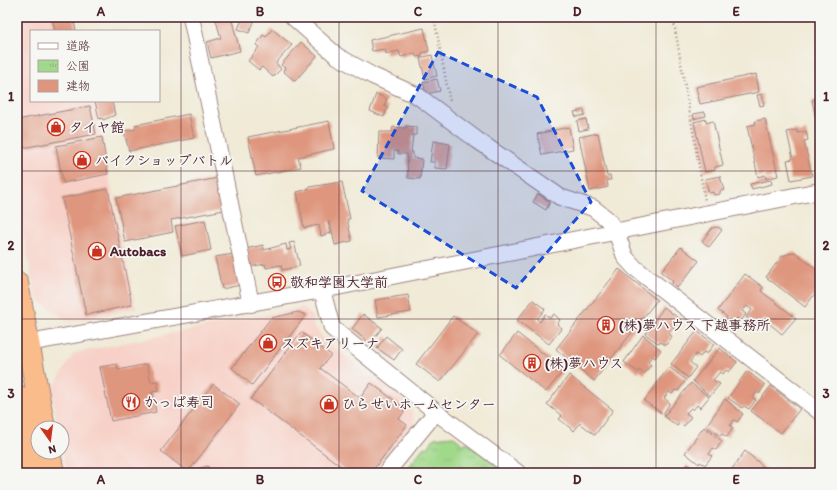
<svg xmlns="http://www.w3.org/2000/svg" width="837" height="490" font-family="Itim,'Klee One',sans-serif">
<defs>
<pattern id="park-tufts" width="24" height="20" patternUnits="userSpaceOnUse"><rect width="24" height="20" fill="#a1d98b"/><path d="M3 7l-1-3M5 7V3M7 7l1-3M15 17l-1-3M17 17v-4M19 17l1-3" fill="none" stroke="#8cba78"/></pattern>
</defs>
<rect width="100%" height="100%" fill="#f6f6f2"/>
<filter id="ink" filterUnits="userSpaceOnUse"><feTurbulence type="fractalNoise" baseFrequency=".025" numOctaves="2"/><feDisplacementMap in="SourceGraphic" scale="8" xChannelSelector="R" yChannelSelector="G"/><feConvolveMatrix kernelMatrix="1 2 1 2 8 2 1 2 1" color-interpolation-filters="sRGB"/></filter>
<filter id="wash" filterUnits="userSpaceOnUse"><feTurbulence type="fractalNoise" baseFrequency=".012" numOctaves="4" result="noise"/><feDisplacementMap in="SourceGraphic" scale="16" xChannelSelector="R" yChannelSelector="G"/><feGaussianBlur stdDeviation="0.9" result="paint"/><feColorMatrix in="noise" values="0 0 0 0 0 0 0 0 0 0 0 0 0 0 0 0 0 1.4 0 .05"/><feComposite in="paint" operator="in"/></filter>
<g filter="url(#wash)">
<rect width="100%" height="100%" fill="#f0ead6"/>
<path fill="#f7d1c8" d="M17,17H75L78,31H31V101H93L136,308L70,322L36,299L17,201Z
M303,307L312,316L314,326L326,342L411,406L415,426L377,473H67L62,450V428H58L51,391L74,353Z"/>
<path fill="url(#park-tufts)" stroke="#767c5b" d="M453,436L464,445L466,442L507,473H404L424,447L428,448L434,438Z"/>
<g id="blocks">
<path fill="#df967e" d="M52,17H73L76,31H55Z
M215,17H231L240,51L211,58L207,42L221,38Z
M243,17H256L249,33L238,29Z
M424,28L429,51L422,53V56L416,57L415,53L401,57L399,51L386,54L385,49L372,51L370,40Z
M272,29L292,45L276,63L281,69L273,77L262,67L259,70L248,61L259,47L256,45L263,35L266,37Z
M301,42L317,56L295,81L283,71L285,68L281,65Z
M432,55L437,76L425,79L420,58Z
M756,74L759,92L700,104L696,87Z
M437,79L440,91L426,94L423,82Z
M376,94L387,99L384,106L388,107L384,117L370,111Z
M762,94L764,105L760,106L757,95Z
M820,98V136H819L812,100Z
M95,101H112L115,115L103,120L102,118L99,119Z
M90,106L96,134L17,149V120Z
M584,110L585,115L576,117L574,112Z
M705,112L706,116L694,119L693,114Z
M189,114L194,138L129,151L124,131L136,129L135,125Z
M586,119L588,129L579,131L577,121Z
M706,119V123L713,121L723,165L715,167V170L705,172L694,122Z
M765,119L778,176L766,179L765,175L758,177L747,126L756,124L755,121Z
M329,121L334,149L298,157L301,167L256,176L248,137Z
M406,126L416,127V135H413L411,152H413V158L422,159L420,179L408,178L407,154H398V151H394V159L378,158L379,132H392L393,127L406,128Z
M569,127L573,149L542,155L537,134Z
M797,130L798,133L806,131L808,140L804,141L812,176L791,180L787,160L793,159L787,132Z
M598,133L607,176L610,175L611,180H607L608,187L590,191L579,137Z
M102,137L108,174L63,183L56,146Z
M433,141L450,144L447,169L435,168V162H430Z
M720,176L724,190L720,191V194L714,195L713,192L709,193L705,179Z
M218,178L224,210L171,220L173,232L125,242L116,198Z
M771,180L772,184L752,189L750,184Z
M342,182L350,219H347L352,241L335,245L330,222H328L331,233L321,236L319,225L304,228L297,192L309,189V187Z
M108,189L132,305L86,315L62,198Z
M538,194L550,202L546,210L533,202Z
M205,220L211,250L182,256L175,226Z
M718,227L722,230L709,247L702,241L712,228Z
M294,242L300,266L282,270L281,265L266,268L265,264L249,267L245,249L263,245L264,250L286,244L287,250L291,249L289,243Z
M681,247L699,261L677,288L672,283L673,281L661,272Z
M795,252L820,272V287L805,307L766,277L782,256Z
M234,254L240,285L222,289L215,257Z
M619,269L657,300L594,381L556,349Z
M745,274L763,287L761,291L796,318L782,334L764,319L757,326L746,317L752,310L747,306L742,311L746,314L741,321L737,318L730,327L723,322L727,317L718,310Z
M408,295L411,312L378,317L375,300Z
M533,300L545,309L537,319L540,322L545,314L550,318L554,314L560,320L557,324L562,328L549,344L517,320Z
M664,307L682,321L676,330L673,328L669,334L672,336L666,345L660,342L659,344L645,334Z
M298,312L306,315L252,385L232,368L271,318Z
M363,314L382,328L370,343L352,329Z
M453,316L478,334L440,382L416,364Z
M697,331L714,344L707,354L704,352L700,357L696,354L690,362L696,367L688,378L671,364Z
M301,332L331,355L320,368L360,398L371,383L406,409L399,419L407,425L371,473H350L251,399Z
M517,333L564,370L546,392L500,355Z
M643,335L661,350L655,358L652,356L648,362L651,365L644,374L639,370L638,372L624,362Z
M386,336L402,349L394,360L377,348Z
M720,348L737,362L729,372L726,370L723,374L720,372L713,380L720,384L710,396L693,381Z
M117,364L118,370L147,364L151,382L157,381L159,391L152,392L156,412L111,421L100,367Z
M669,367L686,380L678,391L675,390L672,394L669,392L664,398L670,403L663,414L644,401Z
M747,371L765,385L759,394L757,392L753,398L756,400L749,409L744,406L742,408L728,398Z
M569,375L613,410L595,435L580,423L574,431L559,419L562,416L547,404Z
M691,383L709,397L700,408L697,405L693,410L691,408L686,413L691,417L684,426L680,423L677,426L664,416Z
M213,384L240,404L188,472L161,451Z
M771,386L800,409L781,433L751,411Z
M725,399L743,414L737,422L734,420L730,426L733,428L727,437L722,434L720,436L706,426Z
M704,427L722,441L716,450L713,448L709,454L712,456L705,465L700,462L699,464L685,453Z
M745,451L770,472V473H729Z
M687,464L700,473H686L683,470Z
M208,466L209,473H192L191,470Z"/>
</g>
</g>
<g filter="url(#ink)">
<use href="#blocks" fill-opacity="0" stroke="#9d8480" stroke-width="1"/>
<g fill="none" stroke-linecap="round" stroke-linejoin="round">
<defs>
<path id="minor" d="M191,17L251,304
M293,17L337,56L373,76L418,96L477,140L560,197L593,208L607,219L616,231L625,257L635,268L820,412
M322,290L332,328L436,412L518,473
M29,343L322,290L820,191
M386,473L436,412"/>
<path id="highway" d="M17,283L44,428
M17,396L32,473
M49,452L53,473"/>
</defs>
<use href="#minor" stroke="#9d8480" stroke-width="18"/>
<use href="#highway" stroke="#9d8480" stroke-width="24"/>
<path stroke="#9d8480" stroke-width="2.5" stroke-dasharray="1 3" stroke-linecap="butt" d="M434,17L450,102
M673,17L705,201"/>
<use href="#minor" stroke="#fff" stroke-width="16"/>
<use href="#highway" stroke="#fabc8b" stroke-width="22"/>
</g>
</g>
<path fill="#1d4ed8" fill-opacity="0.2" stroke="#1d4ed8" stroke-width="3" stroke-dasharray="8 5" stroke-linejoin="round" d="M438,52L537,97L591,202L516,288L362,191Z"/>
<path fill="none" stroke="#4a1f2b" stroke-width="1" stroke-opacity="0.55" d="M181,17V473M339,17V473M498,17V473M656,17V473M17,171H820M17,319H820"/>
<defs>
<symbol id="shop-ring" viewBox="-11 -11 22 22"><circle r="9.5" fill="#f6f6f2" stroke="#c8321e" stroke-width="1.5"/><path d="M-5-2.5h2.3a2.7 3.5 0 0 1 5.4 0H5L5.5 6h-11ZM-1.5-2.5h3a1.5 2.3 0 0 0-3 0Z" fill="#c8321e"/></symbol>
<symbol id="bus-ring" viewBox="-11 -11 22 22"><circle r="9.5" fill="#f6f6f2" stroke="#c8321e" stroke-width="1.5"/><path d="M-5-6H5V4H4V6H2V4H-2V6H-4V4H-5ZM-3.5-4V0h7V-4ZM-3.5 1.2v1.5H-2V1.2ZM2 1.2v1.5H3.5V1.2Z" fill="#c8321e"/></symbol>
<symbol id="building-ring" viewBox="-11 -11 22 22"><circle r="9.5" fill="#f6f6f2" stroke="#c8321e" stroke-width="1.5"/><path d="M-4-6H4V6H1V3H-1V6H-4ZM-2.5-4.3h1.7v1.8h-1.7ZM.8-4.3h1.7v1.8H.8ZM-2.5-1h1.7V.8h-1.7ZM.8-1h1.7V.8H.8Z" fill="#c8321e"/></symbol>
<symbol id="restaurant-ring" viewBox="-11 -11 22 22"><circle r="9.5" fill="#f6f6f2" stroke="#c8321e" stroke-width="1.5"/><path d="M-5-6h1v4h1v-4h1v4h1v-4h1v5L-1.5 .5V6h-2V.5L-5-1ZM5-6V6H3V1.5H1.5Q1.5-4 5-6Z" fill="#c8321e"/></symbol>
</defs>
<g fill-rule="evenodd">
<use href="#shop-ring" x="46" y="117" width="20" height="20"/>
<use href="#shop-ring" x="72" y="150" width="20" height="20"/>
<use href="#shop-ring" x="87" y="241" width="20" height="20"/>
<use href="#bus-ring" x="267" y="272" width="20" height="20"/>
<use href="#building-ring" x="596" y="315" width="20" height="20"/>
<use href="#shop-ring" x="258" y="333" width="20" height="20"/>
<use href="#building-ring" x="522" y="353" width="20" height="20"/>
<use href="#restaurant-ring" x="121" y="392" width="20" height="20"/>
<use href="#shop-ring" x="319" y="394" width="20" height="20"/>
</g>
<g text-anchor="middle" stroke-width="3.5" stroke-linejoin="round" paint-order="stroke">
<g font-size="14" font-weight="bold" fill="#4a1f2b" stroke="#f6f6f2" text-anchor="start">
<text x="69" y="132">タイヤ館</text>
<text x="95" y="165">バイクショップバトル</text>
<text x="110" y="256">Autobacs</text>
<text x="290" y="287">敬和学園大学前</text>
<text x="619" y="330">(株)夢ハウス 下越事務所</text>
<text x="281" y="348">スズキアリーナ</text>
<text x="545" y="368">(株)夢ハウス</text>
<text x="144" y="407">かっぱ寿司</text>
<text x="342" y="409">ひらせいホームセンター</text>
</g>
</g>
<rect width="837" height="490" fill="none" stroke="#f6f6f2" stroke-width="44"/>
<rect x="30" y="30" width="130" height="72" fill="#f6f6f2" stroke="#b1a0a2"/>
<rect x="38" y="43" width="20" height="6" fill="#ffffff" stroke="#b1a0a2"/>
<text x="66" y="50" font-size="12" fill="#4a1f2b">道路</text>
<rect x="38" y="60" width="20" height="12" fill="url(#park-tufts)" stroke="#b1a0a2"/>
<text x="66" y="70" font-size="12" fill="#4a1f2b">公園</text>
<rect x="38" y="80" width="20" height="12" fill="#df967e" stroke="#b1a0a2"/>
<text x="66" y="90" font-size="12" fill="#4a1f2b">建物</text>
<g transform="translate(50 440) rotate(166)"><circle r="19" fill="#f6f6f2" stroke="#b1a0a2"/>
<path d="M0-3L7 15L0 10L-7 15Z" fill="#c8321e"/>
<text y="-6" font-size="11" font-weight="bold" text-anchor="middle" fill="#4a1f2b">N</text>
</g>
<rect x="22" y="22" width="793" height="446" fill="none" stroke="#4a1f2b" stroke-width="1.5"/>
<g font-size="13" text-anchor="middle" font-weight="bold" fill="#4a1f2b">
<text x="101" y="16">A</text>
<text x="260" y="16">B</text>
<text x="418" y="16">C</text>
<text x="577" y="16">D</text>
<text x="736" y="16">E</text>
<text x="11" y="101">1</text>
<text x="826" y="101">1</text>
<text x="11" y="250">2</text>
<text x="826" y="250">2</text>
<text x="11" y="398">3</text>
<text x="826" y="398">3</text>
<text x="101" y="484">A</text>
<text x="260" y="484">B</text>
<text x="418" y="484">C</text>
<text x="577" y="484">D</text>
<text x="736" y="484">E</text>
</g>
</svg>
